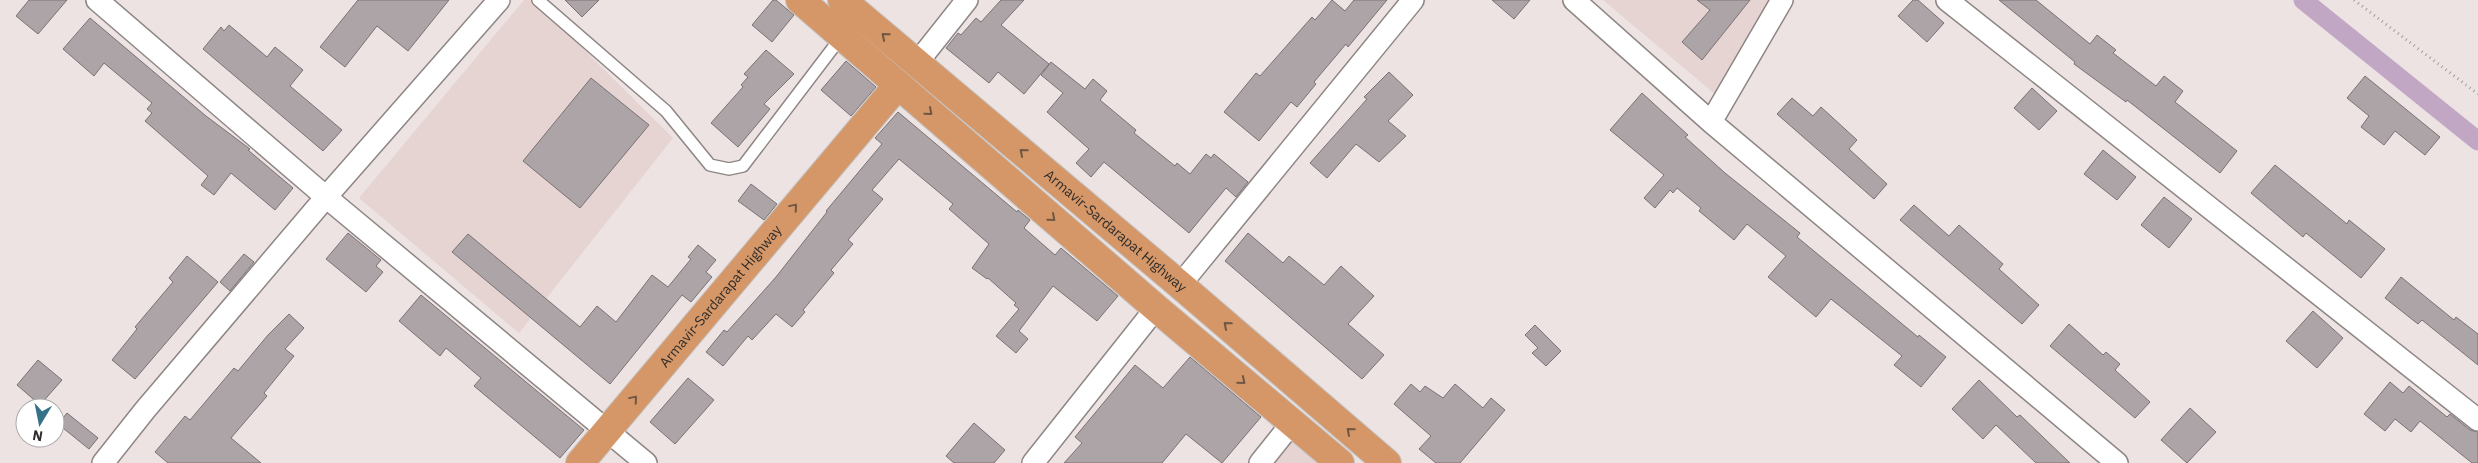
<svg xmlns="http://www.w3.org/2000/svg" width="2478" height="463" font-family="'IBM Plex Sans',sans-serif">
<rect width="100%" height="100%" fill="#ece3e2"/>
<path fill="#e6d4d2" d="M524,0H534L673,138L519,333L359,198Z
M1603,0H1769L1716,95Z
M1294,431L1331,463H1268Z"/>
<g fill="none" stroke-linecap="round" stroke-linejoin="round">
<path stroke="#c2a7c5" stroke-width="19" d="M2303,0L2478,141"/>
</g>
<path fill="#aca4a6" stroke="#7a7275" d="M29,0H67L38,34L16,16Z
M358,0H449L408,51L377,26L345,67L320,47Z
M565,0H599L582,17Z
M773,0H776L794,15L772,42L752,25Z
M1001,0H1024L1001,25L1049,64L1024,94L998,72L989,83L946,48L958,33L961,35L976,18L981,22Z
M1332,0L1345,11L1354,0H1387L1348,47L1346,44L1314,82L1316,84L1297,107L1291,102L1259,141L1224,112L1256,73L1260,76L1312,17L1315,20Z
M1492,0H1530L1514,19Z
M1697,0H1750L1702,60L1682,42L1710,10Z
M1913,0H1918L1944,23L1927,42L1898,16Z
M1999,0H2036L2090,44L2097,35L2116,50L2113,53L2156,86L2164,76L2183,91L2175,102L2237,151L2220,173L2127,100L2126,102L2074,64L2075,62Z
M90,18L206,116L250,149L248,150L293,188L275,210L231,173L214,195L201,185L208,176L145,121L152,113L147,109L152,103L104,63L94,76L63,49Z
M229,25L267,57L275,47L303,70L290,86L342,130L323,151L203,49L221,27L224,31Z
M766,50L794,74L764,104L770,109L738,147L711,123L743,87L741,85L748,77L744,74Z
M846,61L876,87L851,116L821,90Z
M1051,62L1085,89L1093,79L1107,91L1100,100L1136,130L1134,133L1175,166L1177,163L1190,174L1206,154L1211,158L1214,154L1248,182L1236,197L1226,188L1189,233L1104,162L1091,177L1076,163L1089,149L1047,112L1063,93L1041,75Z
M1389,72L1413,95L1388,121L1406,136L1379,162L1356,144L1327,178L1310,163L1367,99L1364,97Z
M2365,76L2440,137L2425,155L2395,131L2384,145L2361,127L2369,116L2347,98Z
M591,78L649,125L580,208L523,161Z
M2032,88L2057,111L2039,130L2014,108Z
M1642,93L1688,135L1685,137L1725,173L1800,233L1797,237L1918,337L1919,335L1946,357L1921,387L1894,365L1902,356L1831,299L1816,317L1768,277L1786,256L1747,224L1734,240L1699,211L1701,208L1677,188L1673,193L1670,190L1655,208L1644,198L1664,175L1610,130Z
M1792,98L1813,116L1821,107L1857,140L1849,149L1887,184L1874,199L1777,114Z
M898,112L1017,212L1018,210L1030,220L1024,228L1055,255L1061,248L1118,296L1097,321L1053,286L1019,331L1028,339L1016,353L996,336L1019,309L1014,305L1016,303L988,278L987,279L972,268L989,244L949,209L953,204L899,159L872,190L883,199L848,240L853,244L831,270L834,273L803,310L805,312L792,327L776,314L752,340L748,336L723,366L706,352L724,330L727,332L776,277L827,212L826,211L882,144L875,138Z
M2103,150L2136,177L2117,200L2084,174Z
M2275,165L2347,224L2349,220L2385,249L2361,278L2306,233L2303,237L2251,193Z
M751,184L777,204L764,220L738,201Z
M2164,197L2192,219L2169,248L2141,225Z
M1914,205L1949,236L1959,225L2003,264L1999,269L2039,305L2022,324L1900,220Z
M348,233L381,260L376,266L383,272L366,292L326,259Z
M1248,233L1283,263L1289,256L1324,285L1341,266L1374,296L1348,324L1384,355L1362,379L1225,261Z
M468,234L580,327L597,306L616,322L652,275L668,287L691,259L688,257L698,245L716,260L706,272L712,277L691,302L682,295L610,384L452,252Z
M244,254L254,262L230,291L220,282Z
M187,256L218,282L135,379L112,360L137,329L135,327L173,282L169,278Z
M2401,277L2454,320L2456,317L2478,334V365L2422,320L2418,324L2385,298Z
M421,295L584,430L560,458L474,386L481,378L446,348L440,356L399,321Z
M2313,311L2343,338L2317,368L2286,341Z
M289,314L304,328L285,349L294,356L264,393L267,396L231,438L261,463H168L155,452L185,416L190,420L234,368L238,371L268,335Z
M2069,324L2103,355L2106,352L2120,364L2115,370L2150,402L2135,418L2050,346Z
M1535,325L1561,351L1546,366L1532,353L1538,348L1525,335Z
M1190,357L1261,417L1222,463L1186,434L1162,463H1064L1082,443L1075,437L1135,365L1163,388Z
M38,360L62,380L40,405L17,385Z
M688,378L714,400L675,444L650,422Z
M1979,380L2017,417L2020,415L2070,463H2036L1996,425L1983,439L1952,409Z
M2390,382L2403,393L2409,386L2447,417L2450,414L2470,430L2478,432V463H2472L2420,421L2411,432L2395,419L2385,431L2364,414Z
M1411,384L1420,392L1425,386L1443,398L1455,384L1483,408L1491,398L1505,410L1460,463H1436L1419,449L1431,436L1394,404Z
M2190,408L2216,432L2187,463L2161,440Z
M67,413L98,438L89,449L58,424Z
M974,423L1005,450L994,463H954L946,456Z"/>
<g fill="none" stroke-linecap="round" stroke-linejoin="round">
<defs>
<path id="lane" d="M538,0L666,111L710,165L729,169L743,166L842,36"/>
<path id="street" d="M97,0L326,197L646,463
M1574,0L1711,122L2117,463
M1947,0L2478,420
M917,63L967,0
M1711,122L1782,0
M1180,285L1413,0
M103,463L145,410L326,197L499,0
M1033,463L1156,308
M1260,463L1292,423"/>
<g id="highway">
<path d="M800,0L1156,308L1340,463"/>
<path id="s1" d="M842,0L1180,285L1387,463"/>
<path id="s2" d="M580,463L898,85"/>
</g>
</defs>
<use href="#lane" stroke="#8e8684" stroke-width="14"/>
<use href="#street" stroke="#8e8684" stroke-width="24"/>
<use href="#highway" stroke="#c5c4c4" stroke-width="30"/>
<path stroke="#a39c9b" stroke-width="3" stroke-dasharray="1 4" stroke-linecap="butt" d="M2354,0L2478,94"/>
<use href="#lane" stroke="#fff" stroke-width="11"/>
<use href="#street" stroke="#fff" stroke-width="21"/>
<use href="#highway" stroke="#d59767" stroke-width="28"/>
</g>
<defs><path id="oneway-chevron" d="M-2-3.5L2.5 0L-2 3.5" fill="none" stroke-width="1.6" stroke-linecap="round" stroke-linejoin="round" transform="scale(1.25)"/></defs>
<g stroke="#715743">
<use href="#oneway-chevron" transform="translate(885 36) rotate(-140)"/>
<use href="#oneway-chevron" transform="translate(929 112) rotate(41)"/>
<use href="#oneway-chevron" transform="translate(1023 152) rotate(-140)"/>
<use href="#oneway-chevron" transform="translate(794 207) rotate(-50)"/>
<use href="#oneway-chevron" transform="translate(1052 218) rotate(41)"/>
<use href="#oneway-chevron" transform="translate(1227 325) rotate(-139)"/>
<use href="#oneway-chevron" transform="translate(1242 381) rotate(40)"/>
<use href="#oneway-chevron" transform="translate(634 399) rotate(-50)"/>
<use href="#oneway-chevron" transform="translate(1350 431) rotate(-139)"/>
</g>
<g text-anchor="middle" stroke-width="5" stroke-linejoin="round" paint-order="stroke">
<g font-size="14" fill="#2f2c2b" stroke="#fff">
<text dy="5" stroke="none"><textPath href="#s1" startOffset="358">Armavir-Sardarapat Highway</textPath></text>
<text dy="5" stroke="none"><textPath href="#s2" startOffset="218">Armavir-Sardarapat Highway</textPath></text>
</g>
</g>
<g transform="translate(40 423) rotate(190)"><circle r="24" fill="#ffffff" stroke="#acabaa"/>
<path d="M0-4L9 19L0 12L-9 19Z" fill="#357188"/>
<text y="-8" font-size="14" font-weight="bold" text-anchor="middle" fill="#2f2c2b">N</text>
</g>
</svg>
